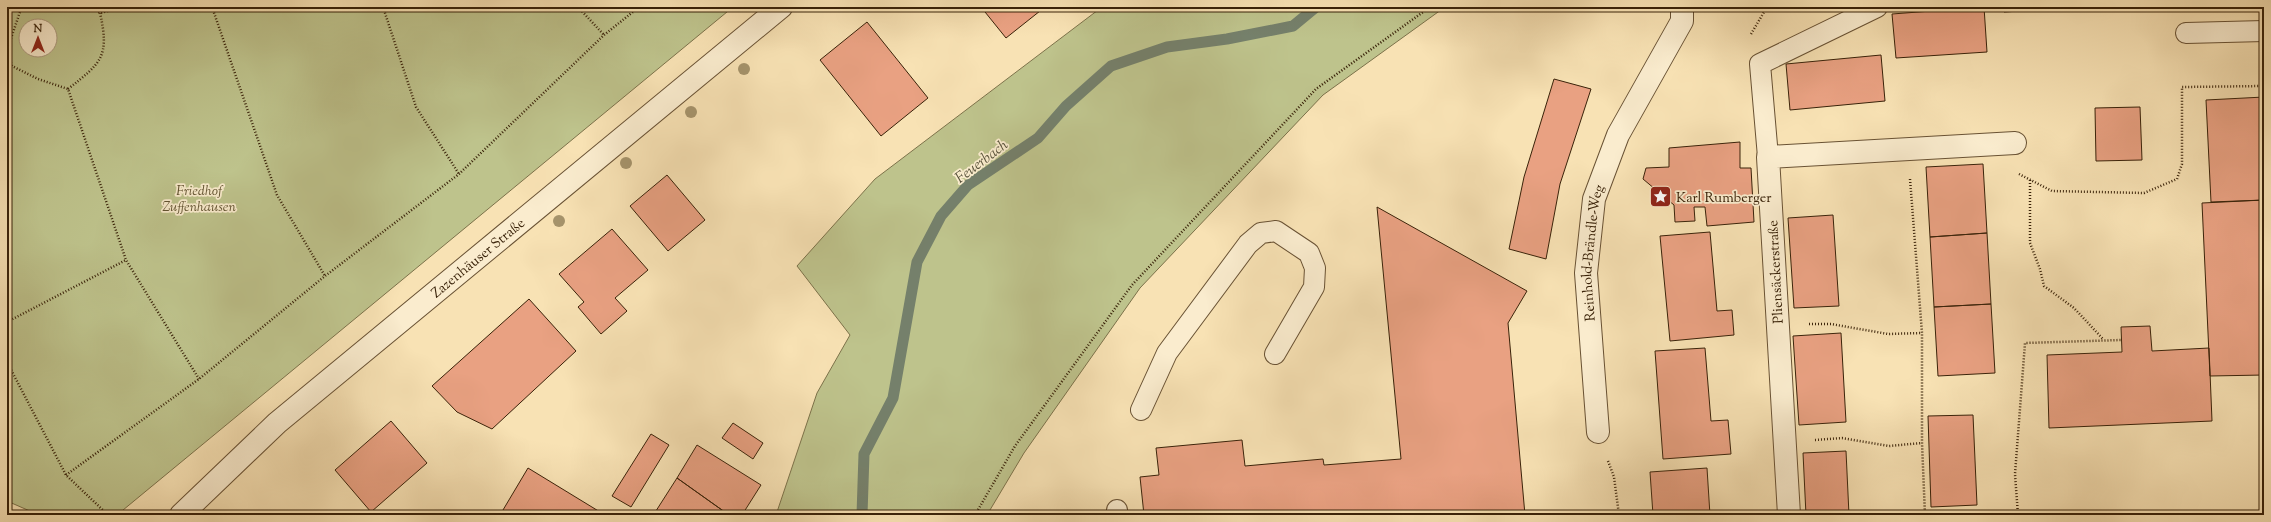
<svg xmlns="http://www.w3.org/2000/svg" width="2271" height="522" font-family="'Sorts Mill Goudy',serif">
<rect width="100%" height="100%" fill="#f8e2b4"/>
<filter id="stains"><feTurbulence type="fractalNoise" baseFrequency=".005" numOctaves="4"/><feColorMatrix values="0 0 0 0 .2 0 0 0 0 .09 0 0 0 0 .02 0 0 0 .5 -.17"/></filter>
<radialGradient id="worn" r=".72"><stop offset=".6" stop-color="#630" stop-opacity="0"/><stop offset="1" stop-color="#630" stop-opacity=".3"/></radialGradient>
<path fill="#bec38c" stroke="#7c724a" fill-rule="evenodd" d="M7,7H733L117,515H39L7,501ZM26,26H50V50H26Z
M1102,7H1445L1323,95L1140,288L1024,453L987,515H776L817,393L850,335L797,266L875,179Z"/>
<g fill="none" stroke-linecap="round" stroke-linejoin="round">
<path stroke="#75806b" stroke-width="11" d="M862,515L864,454L893,398L917,262L941,216L968,185L1038,138L1066,106L1111,66L1167,47L1227,39L1293,26L1316,7"/>
</g>
<path fill="#e9a182" stroke="#392209" d="M981,7H1045L1006,38Z
M1984,7L1987,52L1896,58L1892,14Z
M2004,7H2084L2004,12Z
M867,22L928,98L881,136L820,60Z
M1881,55L1885,101L1790,110L1786,64Z
M1554,79L1591,89L1560,184L1546,259L1509,249L1524,177Z
M2264,97V200L2211,202L2206,100Z
M2140,107L2142,160L2096,161L2095,108Z
M1740,142V168H1751L1754,222L1707,226L1705,207H1694L1695,221L1675,222L1674,205L1643,179L1646,168L1669,167V148Z
M1983,164L1987,233L1930,237L1926,167Z
M667,175L705,220L668,251L630,206Z
M2264,200V375L2210,376L2202,203Z
M1377,207L1527,291L1508,323L1525,515H1144L1140,477L1159,475L1156,448L1242,440L1245,466L1323,459L1324,465L1401,459Z
M1833,215L1839,306L1794,308L1788,218Z
M612,229L648,270L615,298L627,311L601,334L578,307L584,302L559,274Z
M1710,232L1717,311L1732,310L1734,335L1670,341L1660,236Z
M1987,233L1991,304L1934,307L1930,237Z
M529,299L576,351L492,429L457,412L432,386Z
M1991,304L1995,373L1938,376L1934,307Z
M2150,326L2152,351L2209,348L2212,421L2049,428L2047,355L2122,352L2121,327Z
M1841,333L1846,422L1799,425L1793,336Z
M1705,348L1711,421L1728,420L1731,454L1663,459L1655,351Z
M1973,415L1977,505L1931,507L1928,416Z
M391,421L427,463L371,512L335,470Z
M733,423L763,443L753,459L722,438Z
M651,434L669,445L631,507L612,496Z
M697,445L761,485L742,515H729L677,478Z
M1846,451L1849,515H1806L1803,453Z
M528,468L605,515H500Z
M1707,468L1710,515H1653L1650,472Z
M677,478L729,515L654,514Z"/>
<g fill="none" stroke-linecap="round" stroke-linejoin="round">
<defs>
<path id="service" d="M2186,33L2264,31
M1768,157L1760,64L1877,7
M1141,410L1167,353L1248,244L1261,233L1276,231L1309,253L1315,268L1314,287L1275,354
M1117,510V515"/>
<g id="minor">
<path id="s1" d="M1598,432L1586,273L1594,199L1618,135L1682,21V7"/>
<path id="s2" d="M181,515L277,423L781,7"/>
<path d="M1789,515L1768,157L2015,143"/>
</g>
</defs>
<use href="#service" stroke="#695234" stroke-width="22"/>
<use href="#minor" stroke="#695234" stroke-width="24"/>
<path stroke="#392209" stroke-width="2.5" stroke-dasharray="1 2" stroke-linecap="butt" d="M91,7L100,13L125,7
M212,7L277,195L325,276
M383,7L416,107L459,174
M578,7L604,35
M1751,34L1767,7
M7,50L20,12L25,7
M7,51L12,66L38,79L68,89L126,260L199,379
M68,89C101,63 110,57 100,13
M2019,174L2052,191L2144,193L2177,179L2182,164V87L2264,86
M1910,179L1922,333V443L1925,515
M2030,180V243L2040,269L2044,286L2074,308L2103,339
M7,322L126,260
M1809,324H1831L1888,334L1922,333
M7,362L66,475L108,515
M1815,440L1842,438L1889,446L1922,443
M1608,461L1614,477L1619,515
M66,475L199,379L325,276L459,174L604,35L639,7
M975,515L1015,446L1132,285L1316,89L1430,7
M2018,515L2015,474L2025,343L2121,340"/>
<use href="#service" stroke="#faecce" stroke-width="20"/>
<use href="#minor" stroke="#faecce" stroke-width="22"/>
</g>
<g fill="#a5936b">
<circle cx="744" cy="69" r="6"/>
<circle cx="691" cy="112" r="6"/>
<circle cx="626" cy="163" r="6"/>
<circle cx="559" cy="221" r="6"/>
</g>
<defs>
<symbol id="sight-square" viewBox="-11 -11 22 22"><rect x="-9" y="-9" width="18" height="18" rx="4" fill="#8f2418" stroke="#faecce"/><path d="M0-6L1.8-2.2L6-1.7L2.9 1.2L3.7 5.4L0 3.3L-3.7 5.4L-2.9 1.2L-6-1.7L-1.8-2.2Z" fill="#fff"/></symbol>
</defs>
<g fill-rule="evenodd">
<use href="#sight-square" x="1648" y="184" width="25" height="25"/>
</g>
<g text-anchor="middle" stroke-width="3.5" stroke-linejoin="round" paint-order="stroke">
<g font-size="14" font-style="italic" fill="#615230" stroke="#faecce">
<text x="199" y="195">Friedhof<tspan x="199" dy="16">Zuffenhausen</tspan></text>
</g>
<g font-size="14" fill="#392209" stroke="#faecce" text-anchor="start">
<text x="1676" y="202">Karl Rumberger</text>
</g>
<g font-size="14" fill="#392209" stroke="#faecce">
<text dy="5" stroke="none"><textPath href="#s1" startOffset="180">Reinhold-Brändle-Weg</textPath></text>
<text dy="5" stroke="none"><textPath href="#s2" startOffset="393">Zazenhäuser Straße</textPath></text>
<text transform="translate(1775 272) rotate(-93)" y="5">Pliensäckerstraße</text>
</g>
<g font-size="15" font-style="italic" fill="#57513a" stroke="#faecce">
<text transform="translate(981 161) rotate(-37)" y="5">Feuerbach</text>
</g>
</g>
<rect width="2271" height="522" fill="none" stroke="#f8e2b4" stroke-width="24"/>
<rect x="8" y="8" width="2255" height="506" fill="none" stroke="#392209" stroke-width="2"/>
<rect x="12" y="12" width="2247" height="498" fill="none" stroke="#392209"/>
<g transform="translate(38 38)"><circle r="19" fill="#faecce" stroke="#ad9b7f"/>
<path d="M0-3L7 15L0 10L-7 15Z" fill="#8f2418"/>
<text y="-6" font-size="11" font-weight="bold" text-anchor="middle" fill="#392209">N</text>
</g>
<rect width="100%" height="100%" filter="url(#stains)"/>
<rect width="100%" height="100%" fill="url(#worn)"/>
</svg>
